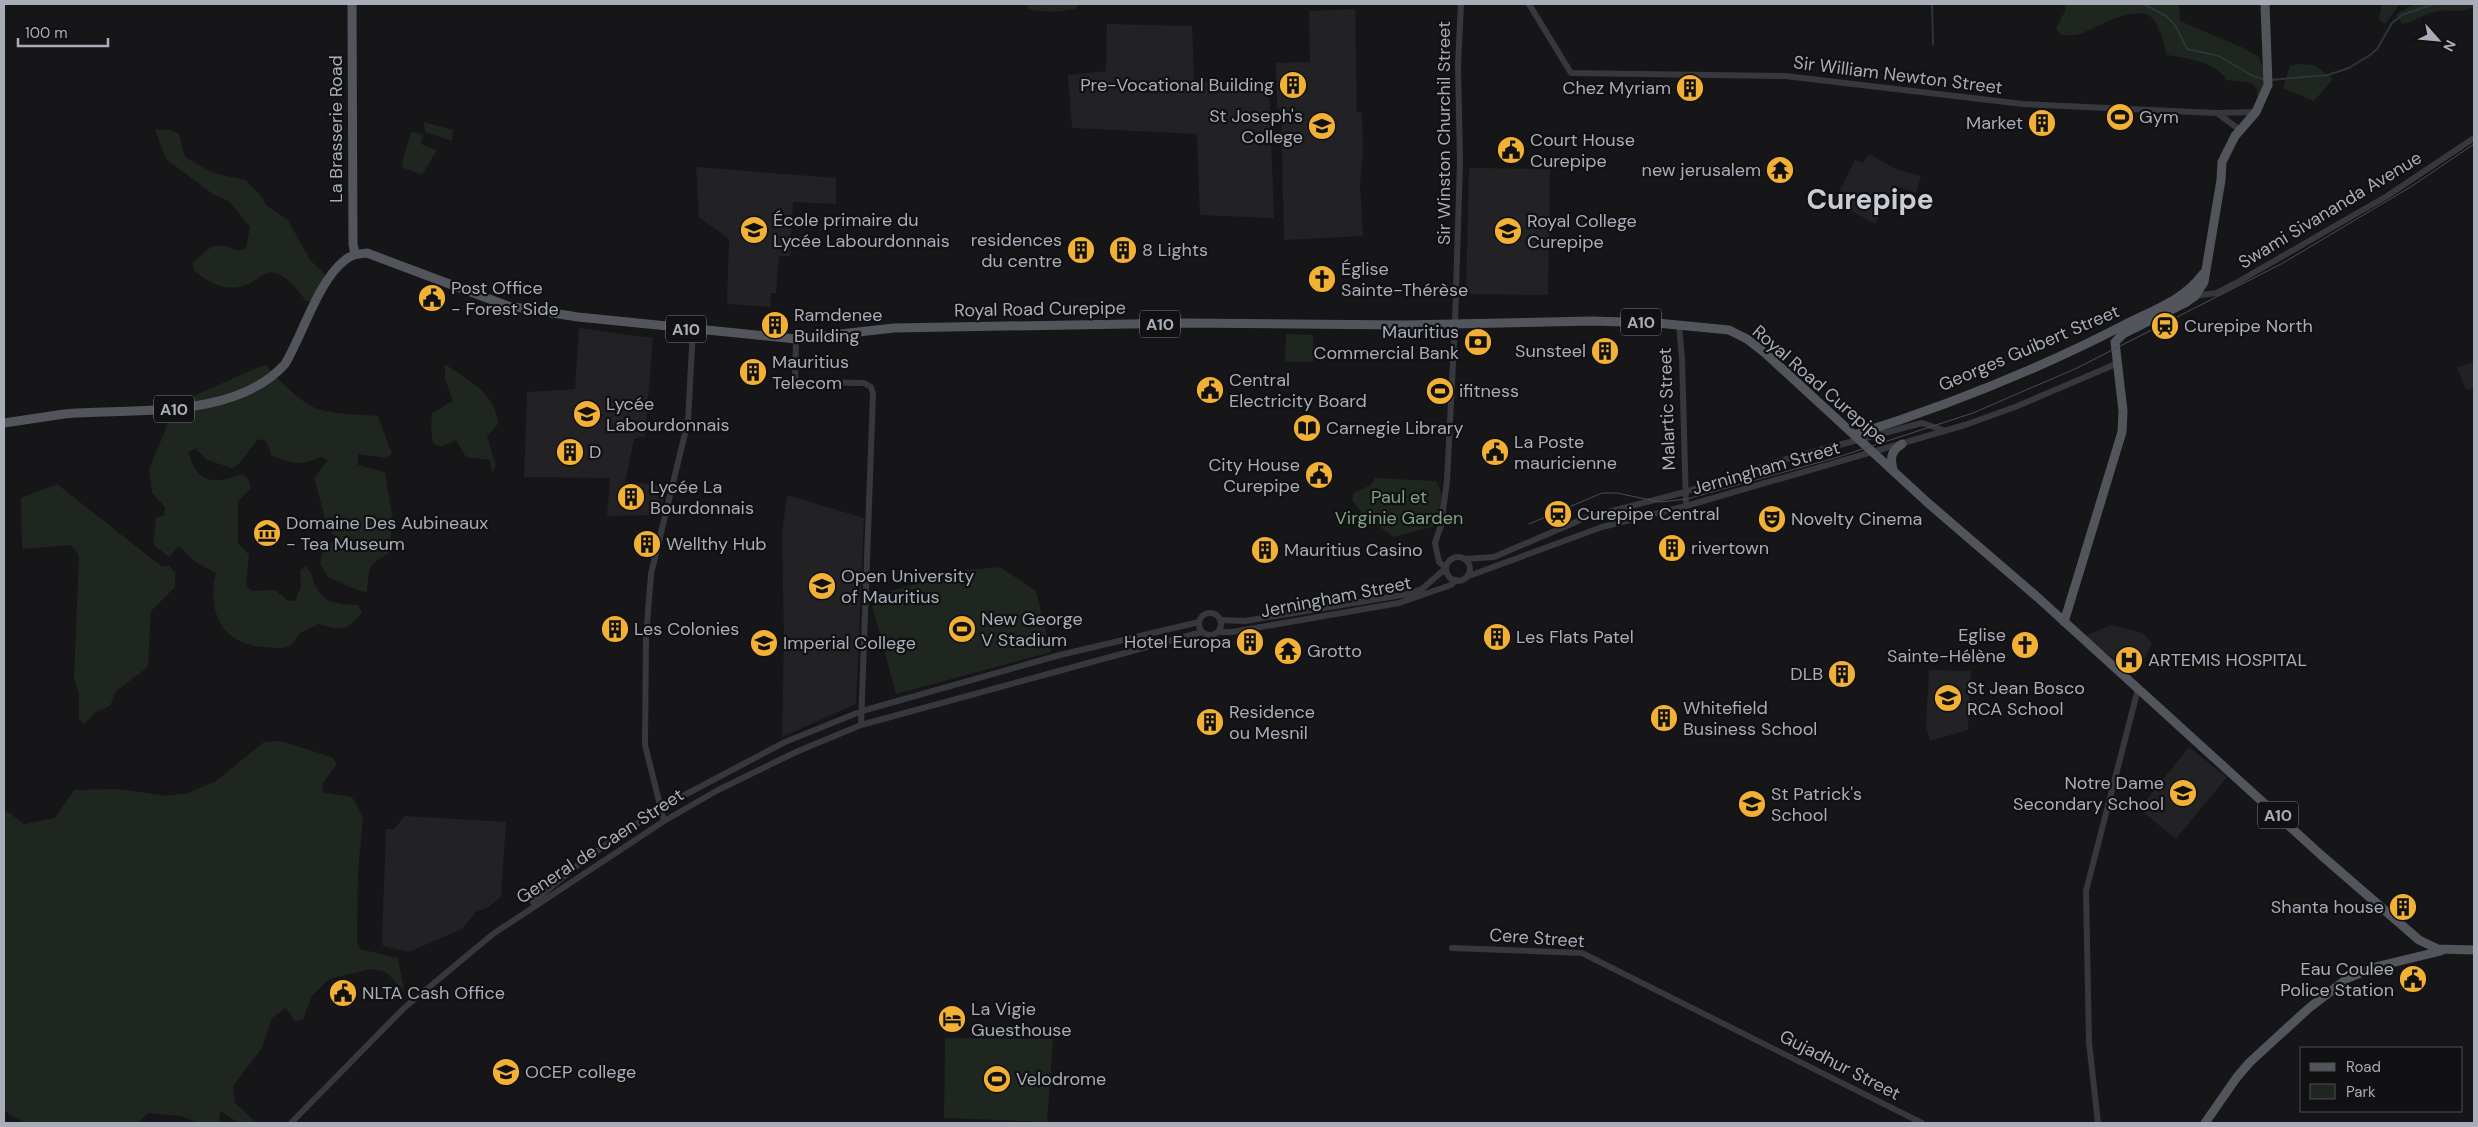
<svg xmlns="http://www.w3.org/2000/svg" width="2478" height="1127" font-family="'DM Sans',sans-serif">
<rect width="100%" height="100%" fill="#161618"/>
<path fill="#222225" d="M1355,9L1357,112H1362L1363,155L1360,185L1363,236L1284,240L1281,111L1277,107L1276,63L1310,62L1309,11Z
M1107,24L1192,26L1194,81L1269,84L1274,218L1200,215L1197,134L1072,128L1068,75L1106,71Z
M1869,154L1896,169L1921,176L1916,193L1894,185L1875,224L1834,201L1855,160L1863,163Z
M696,167L836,178V204L793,202L790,256H779L776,293H771L770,307L727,304L729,239L699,217Z
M1469,168L1550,169L1548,295L1466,294Z
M579,328L653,338L645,436L634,439L625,482L666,485L661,515L607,516L610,478L524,477L527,392L575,389Z
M2474,362V388L2466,390L2457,367Z
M787,495L864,518L856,704L782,737L784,640L782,533Z
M2111,625L2143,633L2152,644L2135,676L2085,636Z
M1929,670L1971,671L1968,730L1930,741L1926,726Z
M2189,747L2227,777L2176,839L2139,809Z
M405,816L506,822L501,896L489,907L476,912L462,929L409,952L383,946L382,939L386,829H394Z"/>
<path fill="#1e261f" d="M1028,4H1079L1075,9C1060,12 1043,13 1028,9Z
M2064,4H2179L2180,21L2246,49L2259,57L2268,81L2263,96H2257V89L2251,83L2226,80C2218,62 2185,58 2167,55C2163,44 2161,28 2153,19C2137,2 2097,28 2080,34C2075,36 2067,35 2061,35L2056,29L2066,9Z
M2382,4H2405L2406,6L2399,5L2385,24L2379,19Z
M2415,4H2474V7C2462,14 2453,9 2439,11C2425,13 2415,22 2402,24L2396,14Z
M2298,64L2314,65L2333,79L2314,101L2283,88L2290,66Z
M424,122L453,130L452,141L425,132Z
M155,130H171L179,134L185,157L213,173L245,180L262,197L266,205L288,220L310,260L325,274L315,301H306C298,291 288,276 275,273C267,271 263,275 257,279C232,295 216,287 194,271L193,263C210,246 215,240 238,251L246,248L250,227L229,201L214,195L166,159Z
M411,132L423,134L421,144L437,150L422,175L401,167Z
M1286,334L1313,335V362H1285Z
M445,364C469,381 496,393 498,424L487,436L496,466L492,473L490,460L466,457L456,440L441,447L433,443L431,428L432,413L453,401L445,379Z
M266,365C278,379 297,399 313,407C330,415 359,414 378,416L392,454L385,458L358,454V465L385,472L393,520L389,553C367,565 369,569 367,592L359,591L328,577L320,563L324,548L336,539L327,525L314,478L328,460L321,457C300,466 294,464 272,456L266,441L258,439L239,464L232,468L207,460L196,449L188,452C198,485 214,484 243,474L249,480L251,488L238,502V543L249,555L246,586L252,591L275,590L287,600L295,601L301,587L300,571L305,566C313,573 312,579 316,587C325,605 341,604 358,605L362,612C348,631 341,631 319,624C314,627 307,629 302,632C295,637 295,645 286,647C279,649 270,647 263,647C221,644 207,611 216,573L194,561L179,546L169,557L153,544L156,517L164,516L165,507L152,493L149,469L165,431L169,416L179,405L200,393L259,367Z
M1375,478L1436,481C1445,495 1442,508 1439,525L1394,537L1364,516L1352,500L1354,493L1371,485Z
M57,484L161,566H169L175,572V587L151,611L148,667L116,691L110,706L94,713L84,725L79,718V694L74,678L79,556L71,545L22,549L21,498Z
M1000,567L1036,591L1051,652L896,694L872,606L890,601L888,592L966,570Z
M280,741L332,757L337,764L323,783L322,792L352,797L363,818L358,871L357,942L360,949L398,958L404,991L386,972L371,969L329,979L312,996L303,1019L295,1021L286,1008L272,1018L262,1048L233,1086L235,1103L257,1123H239L220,1111L219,1123H198L182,1116L148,1113L138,1123H25L4,1111V809L24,824L55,818L74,790L119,789L167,796L188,793L216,781L264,742Z
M945,1038L1053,1039L1047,1122L944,1118Z"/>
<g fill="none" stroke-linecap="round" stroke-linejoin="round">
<path stroke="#2c353c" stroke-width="2" d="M1932,4L1933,44
M2144,4L2166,16L2175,25L2187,49L2219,56L2251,75L2265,80
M2448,4H2456
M2270,80L2328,75L2349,68L2370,55L2377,49L2392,23L2402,15L2434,4"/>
<path stroke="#37383d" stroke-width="6" d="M1529,4L1571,73L1785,76L2023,104L2216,113L2256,112
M2217,113L2240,130
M2193,296L2217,293L2236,283L2387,196L2474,138
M1679,325L1682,358L1686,506
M796,339L795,382L864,383L871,387L873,394L861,725
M1446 569a12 12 0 1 1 24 0a12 12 0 1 1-24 0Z
M1465,559L1494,557L1585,518L1685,492L1790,458L1922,423L1946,431
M1466,577L1602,527L1686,506L1965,425L2015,407L2116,364
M1199 624a11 11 0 1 1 22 0a11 11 0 1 1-22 0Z
M1220,620L1245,621L1408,594L1422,589L1446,568L1439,562L1435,543L1441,525L1447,481L1455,323L1460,162L1458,65L1461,4
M1218,632H1232L1399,603L1451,585L1456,580
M664,821L645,745L646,637L651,574L688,421L693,329
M533,902L584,860L660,808L785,742L862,711L1060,655L1199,622
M1452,948L1582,953L1922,1123
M291,1123L404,1008L493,934L664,821L718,790L796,752L861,725L1202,632
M2098,1123L2089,1042L2086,891L2138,689"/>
<path stroke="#53555c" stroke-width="9" d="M352,4L353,244L355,254
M4,423C24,420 44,417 64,414C132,408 235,420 285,364C303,334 318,281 345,260C352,254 359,254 367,253L508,306L578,317L796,339L894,328L1184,323L1404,325L1592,321L1657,323L1729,330L1747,339L1765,353L1928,503L2035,595L2321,855L2419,940L2438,949L2474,950
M1854,435C1946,406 2039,369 2124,325C2153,310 2183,301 2203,274
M1893,470C1890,457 1891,451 1902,444
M2064,622L2122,432L2123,411L2115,342L2123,334L2185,303L2195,296L2204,282L2221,180L2222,162L2235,136L2256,112L2268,85L2265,4
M2205,1123L2237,1077L2250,1062L2309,1008L2348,978L2375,967L2441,951"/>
<path stroke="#4a4c52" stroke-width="1" d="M1529,524L1602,493H1617L1660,502L1687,499L1835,458L1973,413L2077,368L2283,263L2412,186L2474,144"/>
</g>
<defs>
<symbol id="building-disc" viewBox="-11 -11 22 22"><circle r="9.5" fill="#f2b134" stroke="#111113"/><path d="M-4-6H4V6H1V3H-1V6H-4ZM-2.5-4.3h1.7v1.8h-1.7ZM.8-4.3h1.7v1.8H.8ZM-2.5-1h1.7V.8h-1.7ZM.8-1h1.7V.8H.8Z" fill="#111"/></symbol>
<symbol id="stadium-disc" viewBox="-11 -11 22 22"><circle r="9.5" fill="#f2b134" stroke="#111113"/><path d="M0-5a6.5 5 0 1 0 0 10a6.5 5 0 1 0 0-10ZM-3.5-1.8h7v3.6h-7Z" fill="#111"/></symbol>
<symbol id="school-disc" viewBox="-11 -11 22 22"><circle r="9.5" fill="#f2b134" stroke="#111113"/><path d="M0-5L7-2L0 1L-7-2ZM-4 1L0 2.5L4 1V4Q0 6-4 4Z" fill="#111"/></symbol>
<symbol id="civic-disc" viewBox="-11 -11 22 22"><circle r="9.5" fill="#f2b134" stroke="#111113"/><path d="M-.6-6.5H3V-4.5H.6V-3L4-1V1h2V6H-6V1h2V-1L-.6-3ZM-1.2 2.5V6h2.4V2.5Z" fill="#111"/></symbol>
<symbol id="temple-disc" viewBox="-11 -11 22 22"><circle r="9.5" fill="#f2b134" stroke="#111113"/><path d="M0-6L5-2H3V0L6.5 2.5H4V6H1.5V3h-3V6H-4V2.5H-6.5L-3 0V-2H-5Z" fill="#111"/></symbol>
<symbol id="university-disc" viewBox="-11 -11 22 22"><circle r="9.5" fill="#f2b134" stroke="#111113"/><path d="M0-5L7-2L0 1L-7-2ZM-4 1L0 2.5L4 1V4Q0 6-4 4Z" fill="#111"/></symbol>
<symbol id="church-disc" viewBox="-11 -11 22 22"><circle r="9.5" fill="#f2b134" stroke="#111113"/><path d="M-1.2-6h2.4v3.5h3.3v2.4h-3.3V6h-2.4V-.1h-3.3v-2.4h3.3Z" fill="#111"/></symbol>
<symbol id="station-disc" viewBox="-11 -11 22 22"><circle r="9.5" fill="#f2b134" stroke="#111113"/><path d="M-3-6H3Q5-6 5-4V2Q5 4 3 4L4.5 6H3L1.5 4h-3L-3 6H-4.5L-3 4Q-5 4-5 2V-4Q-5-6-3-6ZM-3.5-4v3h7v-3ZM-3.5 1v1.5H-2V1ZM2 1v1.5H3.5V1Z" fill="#111"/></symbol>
<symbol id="bank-disc" viewBox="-11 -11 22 22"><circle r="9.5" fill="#f2b134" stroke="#111113"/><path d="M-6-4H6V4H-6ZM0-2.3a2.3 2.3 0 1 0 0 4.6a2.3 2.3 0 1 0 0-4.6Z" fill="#111"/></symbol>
<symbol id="library-disc" viewBox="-11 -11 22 22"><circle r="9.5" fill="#f2b134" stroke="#111113"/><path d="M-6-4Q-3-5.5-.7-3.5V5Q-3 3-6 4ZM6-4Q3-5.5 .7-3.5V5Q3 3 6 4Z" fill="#111"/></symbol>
<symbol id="theatre-disc" viewBox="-11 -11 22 22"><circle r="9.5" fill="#f2b134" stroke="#111113"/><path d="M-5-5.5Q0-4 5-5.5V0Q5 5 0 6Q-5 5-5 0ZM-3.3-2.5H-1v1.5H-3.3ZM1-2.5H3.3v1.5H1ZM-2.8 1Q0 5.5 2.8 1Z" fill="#111"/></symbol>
<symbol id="museum-disc" viewBox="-11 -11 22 22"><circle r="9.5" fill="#f2b134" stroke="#111113"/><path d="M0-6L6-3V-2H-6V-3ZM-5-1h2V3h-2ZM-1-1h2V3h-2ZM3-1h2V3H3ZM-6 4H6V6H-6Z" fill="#111"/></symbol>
<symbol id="hospital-disc" viewBox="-11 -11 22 22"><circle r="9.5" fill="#f2b134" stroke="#111113"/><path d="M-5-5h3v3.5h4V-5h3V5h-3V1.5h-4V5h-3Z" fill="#111"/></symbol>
<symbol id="hotel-disc" viewBox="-11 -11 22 22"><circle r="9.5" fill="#f2b134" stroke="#111113"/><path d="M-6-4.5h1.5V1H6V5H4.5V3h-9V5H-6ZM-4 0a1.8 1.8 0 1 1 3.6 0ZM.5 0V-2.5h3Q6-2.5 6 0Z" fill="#111"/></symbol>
</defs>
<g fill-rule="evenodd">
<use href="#building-disc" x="1277" y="69" width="32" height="32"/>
<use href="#building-disc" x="1674" y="72" width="32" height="32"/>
<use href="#stadium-disc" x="2104" y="101" width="32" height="32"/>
<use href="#building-disc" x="2026" y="107" width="32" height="32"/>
<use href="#school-disc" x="1306" y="110" width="32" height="32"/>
<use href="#civic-disc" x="1495" y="134" width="32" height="32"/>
<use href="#temple-disc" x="1764" y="154" width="32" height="32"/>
<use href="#school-disc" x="738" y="214" width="32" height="32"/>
<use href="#university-disc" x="1492" y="215" width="32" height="32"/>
<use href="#building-disc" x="1065" y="234" width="32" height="32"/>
<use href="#building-disc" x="1107" y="234" width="32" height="32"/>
<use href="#church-disc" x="1306" y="263" width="32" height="32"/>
<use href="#civic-disc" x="416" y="282" width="32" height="32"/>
<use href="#building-disc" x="759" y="309" width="32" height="32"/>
<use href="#station-disc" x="2149" y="310" width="32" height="32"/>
<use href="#bank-disc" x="1462" y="326" width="32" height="32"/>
<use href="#building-disc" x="1589" y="335" width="32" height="32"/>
<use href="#building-disc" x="737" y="356" width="32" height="32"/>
<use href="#civic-disc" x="1194" y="374" width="32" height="32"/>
<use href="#stadium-disc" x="1424" y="375" width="32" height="32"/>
<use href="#school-disc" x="571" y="398" width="32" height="32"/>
<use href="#library-disc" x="1291" y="412" width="32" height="32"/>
<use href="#building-disc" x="554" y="436" width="32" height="32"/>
<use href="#civic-disc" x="1479" y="436" width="32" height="32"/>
<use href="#civic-disc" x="1303" y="459" width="32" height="32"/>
<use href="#building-disc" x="615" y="481" width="32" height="32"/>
<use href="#station-disc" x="1542" y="498" width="32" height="32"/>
<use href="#theatre-disc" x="1756" y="503" width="32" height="32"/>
<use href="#museum-disc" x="251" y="517" width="32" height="32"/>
<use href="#building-disc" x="631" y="528" width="32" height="32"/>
<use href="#building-disc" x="1656" y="532" width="32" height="32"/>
<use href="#building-disc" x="1249" y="534" width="32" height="32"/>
<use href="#university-disc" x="806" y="570" width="32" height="32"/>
<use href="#building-disc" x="599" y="613" width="32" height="32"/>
<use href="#stadium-disc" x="946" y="613" width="32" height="32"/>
<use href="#building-disc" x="1481" y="621" width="32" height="32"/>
<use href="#building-disc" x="1234" y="626" width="32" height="32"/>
<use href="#university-disc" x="748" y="627" width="32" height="32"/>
<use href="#church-disc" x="2009" y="629" width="32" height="32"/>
<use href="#temple-disc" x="1272" y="635" width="32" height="32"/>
<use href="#hospital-disc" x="2113" y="644" width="32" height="32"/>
<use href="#building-disc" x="1826" y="658" width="32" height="32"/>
<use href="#school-disc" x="1932" y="682" width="32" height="32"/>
<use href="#building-disc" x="1648" y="702" width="32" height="32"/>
<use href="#building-disc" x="1194" y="706" width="32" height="32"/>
<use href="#school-disc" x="2167" y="777" width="32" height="32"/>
<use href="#school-disc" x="1736" y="788" width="32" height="32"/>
<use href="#building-disc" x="2387" y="891" width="32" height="32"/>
<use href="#civic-disc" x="2397" y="963" width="32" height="32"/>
<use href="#civic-disc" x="327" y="977" width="32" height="32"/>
<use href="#hotel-disc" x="936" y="1003" width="32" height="32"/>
<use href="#school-disc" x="490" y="1056" width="32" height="32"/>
<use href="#stadium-disc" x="981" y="1063" width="32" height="32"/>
</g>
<g text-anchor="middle" stroke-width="4.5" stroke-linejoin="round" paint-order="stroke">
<g fill="#111113" stroke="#7b7e86" stroke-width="1">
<rect x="1621" y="308.5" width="40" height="27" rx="4"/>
<rect x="1140" y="310.5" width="40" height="27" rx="4"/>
<rect x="666" y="315.5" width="40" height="27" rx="4"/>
<rect x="154" y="395.5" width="40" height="27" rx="4"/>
<rect x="2258" y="801.5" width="40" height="27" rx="4"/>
</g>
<g font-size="16" font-weight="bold" fill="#a8adb8">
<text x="1641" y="328">A10</text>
<text x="1160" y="330">A10</text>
<text x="686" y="335">A10</text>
<text x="174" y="415">A10</text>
<text x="2278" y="821">A10</text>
</g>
<g font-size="18" fill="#a8adb8" stroke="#111113">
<text transform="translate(1898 75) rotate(7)" y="6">Sir William Newton Street</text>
<text transform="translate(336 129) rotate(-90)" y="6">La Brasserie Road</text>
<text transform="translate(1444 133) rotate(-90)" y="6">Sir Winston Churchil Street</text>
<text transform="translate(2330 210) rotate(-31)" y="6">Swami Sivananda Avenue</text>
<text transform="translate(1040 309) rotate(-1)" y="6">Royal Road Curepipe</text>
<text transform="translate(2029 348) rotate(-23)" y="6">Georges Guibert Street</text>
<text transform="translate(1820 385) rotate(41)" y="6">Royal Road Curepipe</text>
<text transform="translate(1667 409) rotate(-92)" y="6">Malartic Street</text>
<text transform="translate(1766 468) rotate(-16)" y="6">Jerningham Street</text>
<text transform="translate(1336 597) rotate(-11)" y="6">Jerningham Street</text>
<text transform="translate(600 846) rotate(-33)" y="6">General de Caen Street</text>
<text transform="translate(1537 938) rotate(4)" y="6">Cere Street</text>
<text transform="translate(1840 1065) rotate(27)" y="6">Gujadhur Street</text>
</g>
<g font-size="18" fill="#a8adb8" stroke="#111113" text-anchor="start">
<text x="1274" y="91" text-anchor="end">Pre-Vocational Building</text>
<text x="1671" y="94" text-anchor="end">Chez Myriam</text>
<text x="1303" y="122" text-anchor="end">St Joseph's<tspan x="1303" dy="21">College</tspan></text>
<text x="2139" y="123">Gym</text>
<text x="2023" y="129" text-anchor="end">Market</text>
<text x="1530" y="146">Court House<tspan x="1530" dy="21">Curepipe</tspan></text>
<text x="1761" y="176" text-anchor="end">new jerusalem</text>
<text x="773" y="226">École primaire du<tspan x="773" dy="21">Lycée Labourdonnais</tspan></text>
<text x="1527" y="227">Royal College<tspan x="1527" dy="21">Curepipe</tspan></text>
<text x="1062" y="246" text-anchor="end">residences<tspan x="1062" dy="21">du centre</tspan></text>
<text x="1142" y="256">8 Lights</text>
<text x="1341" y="275">Église<tspan x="1341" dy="21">Sainte-Thérèse</tspan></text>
<text x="451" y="294">Post Office<tspan x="451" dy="21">- Forest Side</tspan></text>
<text x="794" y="321">Ramdenee<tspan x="794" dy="21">Building</tspan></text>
<text x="2184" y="332">Curepipe North</text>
<text x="1459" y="338" text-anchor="end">Mauritius<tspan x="1459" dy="21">Commercial Bank</tspan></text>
<text x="1586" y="357" text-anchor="end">Sunsteel</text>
<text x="772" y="368">Mauritius<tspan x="772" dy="21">Telecom</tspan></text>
<text x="1229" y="386">Central<tspan x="1229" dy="21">Electricity Board</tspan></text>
<text x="1459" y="397">ifitness</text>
<text x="606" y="410">Lycée<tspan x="606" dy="21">Labourdonnais</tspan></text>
<text x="1326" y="434">Carnegie Library</text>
<text x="1514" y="448">La Poste<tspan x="1514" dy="21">mauricienne</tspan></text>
<text x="589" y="458">D</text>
<text x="1300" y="471" text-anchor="end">City House<tspan x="1300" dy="21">Curepipe</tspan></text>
<text x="650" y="493">Lycée La<tspan x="650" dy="21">Bourdonnais</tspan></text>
<text x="1577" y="520">Curepipe Central</text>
<text x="1791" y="525">Novelty Cinema</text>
<text x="286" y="529">Domaine Des Aubineaux<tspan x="286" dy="21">- Tea Museum</tspan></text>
<text x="666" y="550">Wellthy Hub</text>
<text x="1691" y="554">rivertown</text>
<text x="1284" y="556">Mauritius Casino</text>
<text x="841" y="582">Open University<tspan x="841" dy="21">of Mauritius</tspan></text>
<text x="981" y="625">New George<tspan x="981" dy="21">V Stadium</tspan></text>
<text x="634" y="635">Les Colonies</text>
<text x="2006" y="641" text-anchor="end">Eglise<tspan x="2006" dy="21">Sainte-Hélène</tspan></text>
<text x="1516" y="643">Les Flats Patel</text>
<text x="1231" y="648" text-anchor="end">Hotel Europa</text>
<text x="783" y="649">Imperial College</text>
<text x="1307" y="657">Grotto</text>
<text x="2148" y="666">ARTEMIS HOSPITAL</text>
<text x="1823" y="680" text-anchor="end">DLB</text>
<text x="1967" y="694">St Jean Bosco<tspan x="1967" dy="21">RCA School</tspan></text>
<text x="1683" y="714">Whitefield<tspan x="1683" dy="21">Business School</tspan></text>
<text x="1229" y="718">Residence<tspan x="1229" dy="21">ou Mesnil</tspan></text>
<text x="2164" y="789" text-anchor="end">Notre Dame<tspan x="2164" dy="21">Secondary School</tspan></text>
<text x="1771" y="800">St Patrick's<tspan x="1771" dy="21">School</tspan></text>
<text x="2384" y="913" text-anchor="end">Shanta house</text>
<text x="2394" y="975" text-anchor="end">Eau Coulee<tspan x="2394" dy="21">Police Station</tspan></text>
<text x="362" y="999">NLTA Cash Office</text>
<text x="971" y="1015">La Vigie<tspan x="971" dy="21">Guesthouse</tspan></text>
<text x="525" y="1078">OCEP college</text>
<text x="1016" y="1085">Velodrome</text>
</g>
<g font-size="18" fill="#7fa381" stroke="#111113">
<text x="1399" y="503">Paul et<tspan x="1399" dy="21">Virginie Garden</tspan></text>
</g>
<g font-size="28" font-weight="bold" fill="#c9ccd4" stroke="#111113">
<text x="1870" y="209">Curepipe</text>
</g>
</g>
<rect width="2478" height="1127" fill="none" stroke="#a8adb8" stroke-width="10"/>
<rect x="2300" y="1047" width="162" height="65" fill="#111113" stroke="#4d4f55"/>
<rect x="2310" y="1063" width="25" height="8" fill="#53555c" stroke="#4d4f55"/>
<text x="2346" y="1072" font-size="15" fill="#a8adb8">Road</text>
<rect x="2310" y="1084" width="25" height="15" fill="#1e261f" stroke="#4d4f55"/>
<text x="2346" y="1097" font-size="15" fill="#a8adb8">Park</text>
<g transform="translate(2438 40) rotate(117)" stroke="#111113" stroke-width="4" paint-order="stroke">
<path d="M0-4L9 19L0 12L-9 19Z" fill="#a8adb8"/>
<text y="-8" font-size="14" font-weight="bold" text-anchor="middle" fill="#a8adb8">N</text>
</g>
<path d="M18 38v8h90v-8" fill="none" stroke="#a8adb8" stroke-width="2.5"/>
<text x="25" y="38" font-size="15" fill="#a8adb8" stroke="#111113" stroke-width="4" paint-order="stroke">100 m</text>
</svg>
